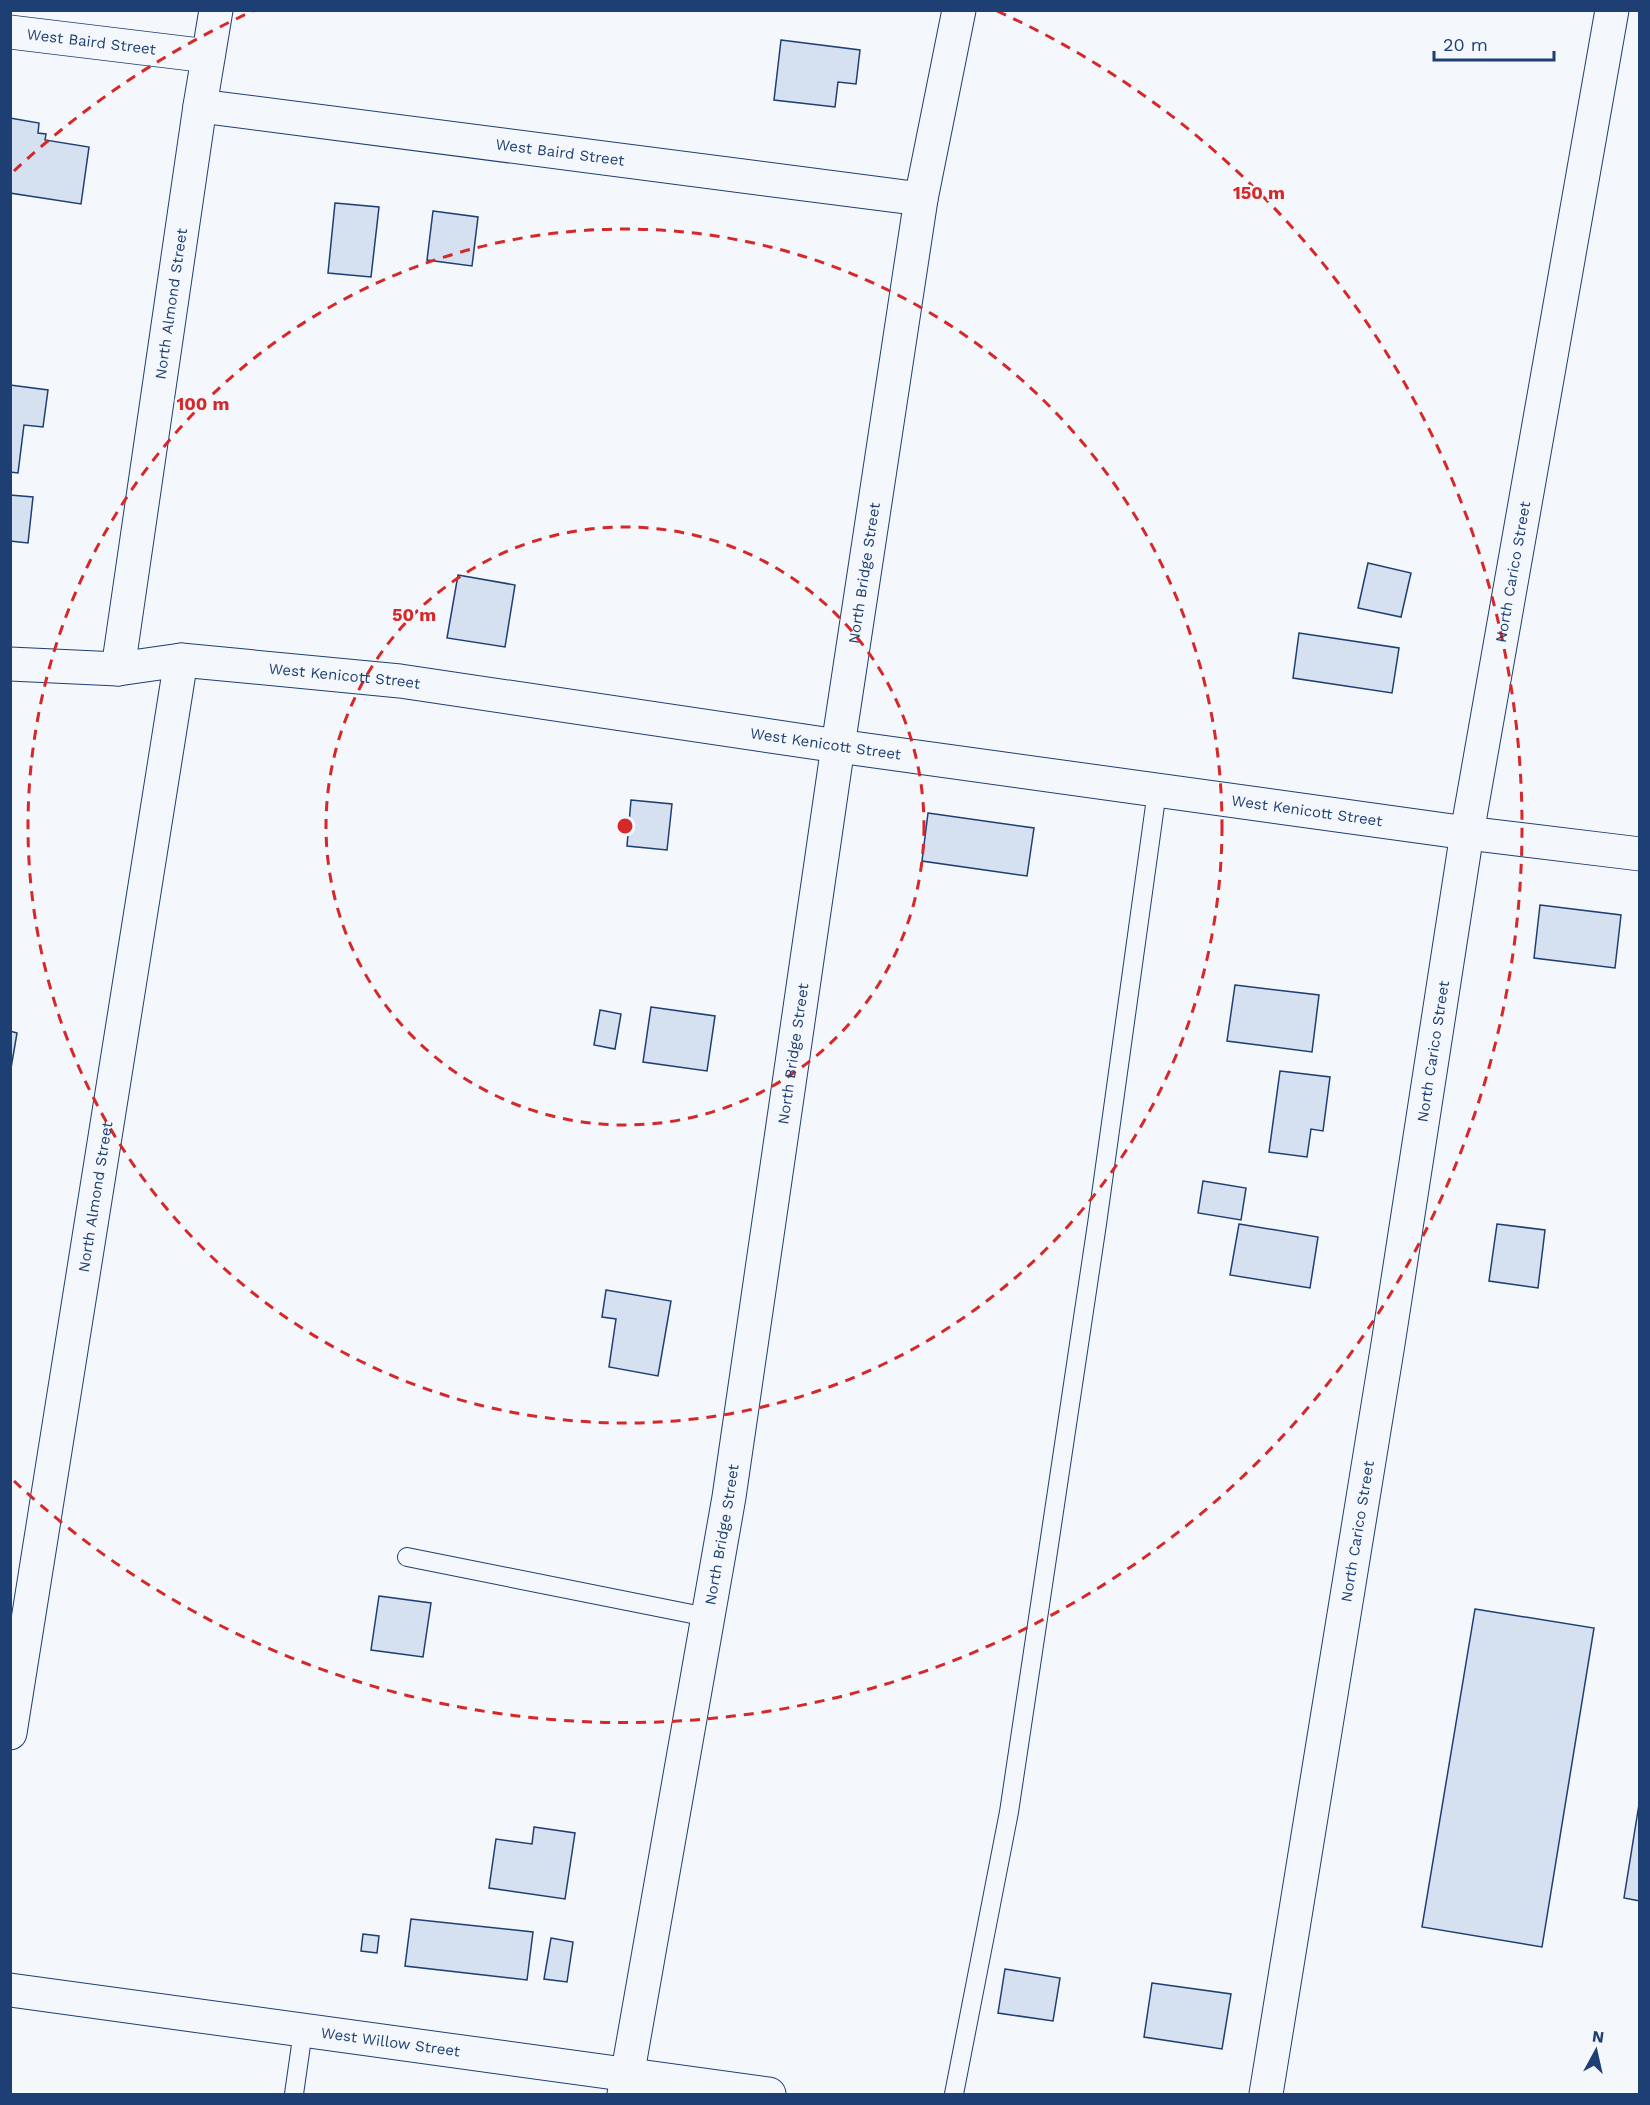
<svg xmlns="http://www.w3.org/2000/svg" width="1650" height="2105" font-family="'Work Sans',sans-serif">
<rect width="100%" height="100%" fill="#f4f7fb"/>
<path fill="#d5e0f0" stroke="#1d3f73" stroke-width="1.5" d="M781,40L860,50L856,84L838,82L835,107L774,100Z
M10,118L39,123L38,133L46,134L45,140L89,147L81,204L10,193Z
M335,203L379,207L371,277L328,273Z
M433,211L478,217L472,266L427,260Z
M10,385L48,390L43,427L24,425L18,473L10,472Z
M10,495L33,497L28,543L10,541Z
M1368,563L1411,573L1401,617L1358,608Z
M458,575L515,585L505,647L447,638Z
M1299,633L1399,648L1392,693L1293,678Z
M631,800L672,804L667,850L627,846Z
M928,813L1034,828L1027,876L922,861Z
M1540,905L1621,915L1615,968L1534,958Z
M1235,985L1319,995L1312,1052L1227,1041Z
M651,1007L715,1016L707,1071L643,1062Z
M600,1010L621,1014L615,1049L594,1045Z
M10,1031L17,1033L10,1074Z
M1280,1071L1330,1077L1323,1131L1311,1129L1307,1157L1269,1152Z
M1203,1181L1246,1188L1241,1220L1198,1213Z
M1239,1224L1318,1237L1310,1288L1230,1275Z
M1497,1224L1545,1230L1538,1288L1489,1281Z
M606,1290L671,1301L658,1376L609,1367L616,1319L602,1317Z
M379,1596L431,1603L423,1657L371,1650Z
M1475,1609L1594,1628L1542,1947L1422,1927Z
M1640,1798V1901L1624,1898Z
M534,1827L575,1833L565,1899L489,1888L496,1839L532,1844Z
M411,1919L533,1932L527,1980L405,1966Z
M363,1934L379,1936L377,1953L361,1951Z
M551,1938L573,1942L567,1982L544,1979Z
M1005,1969L1060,1978L1053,2021L998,2013Z
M1152,1983L1231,1994L1222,2049L1144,2037Z"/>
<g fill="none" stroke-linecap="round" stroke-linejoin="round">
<defs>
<path id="service" d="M407,1557L707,1617
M294,2094L303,2031
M954,2094L1009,1812L1097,1224L1157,791"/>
<g id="minor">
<path id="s1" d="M10,32L208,56"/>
<path id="s2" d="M200,106L921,199"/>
<path id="s3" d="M10,664L118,669L181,660L400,681L838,746L1467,833L1640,854"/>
<path id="s4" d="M118,669L200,106L216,10"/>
<path id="s5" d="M10,1733L181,660"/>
<path id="s6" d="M624,2094L729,1497L838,746L921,199L959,10"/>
<path id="s7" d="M1266,2094L1388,1344L1467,833L1612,10"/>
</g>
<g id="tertiary">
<path id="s8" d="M10,1990L769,2094"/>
</g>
</defs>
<use href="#service" stroke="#1d3f73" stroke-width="20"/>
<use href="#minor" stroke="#1d3f73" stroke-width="35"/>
<use href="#tertiary" stroke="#1d3f73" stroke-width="35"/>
<use href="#service" stroke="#f4f7fb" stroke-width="18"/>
<use href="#minor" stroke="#f4f7fb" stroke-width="33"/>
<use href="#tertiary" stroke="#f4f7fb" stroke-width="33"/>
</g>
<g fill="none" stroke="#d62828" stroke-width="3" stroke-dasharray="10 8">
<circle cx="625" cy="826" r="299"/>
<circle cx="625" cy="826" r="597"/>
<path d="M14 171A896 896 0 0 1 253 11M997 11A896 896 0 1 1 14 1481"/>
</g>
<g text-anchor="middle" stroke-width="4.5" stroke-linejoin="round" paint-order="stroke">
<g font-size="15" fill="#1d3f73" stroke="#f4f7fb">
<text dy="5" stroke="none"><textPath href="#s1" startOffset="82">West Baird Street</textPath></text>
<text dy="5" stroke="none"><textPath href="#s2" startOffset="363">West Baird Street</textPath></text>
<text dy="5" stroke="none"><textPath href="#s4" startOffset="369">North Almond Street</textPath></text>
<text dy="5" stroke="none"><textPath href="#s6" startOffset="1540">North Bridge Street</textPath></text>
<text dy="5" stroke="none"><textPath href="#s7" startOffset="1542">North Carico Street</textPath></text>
<text dy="5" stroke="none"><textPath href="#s3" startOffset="336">West Kenicott Street</textPath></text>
<text dy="5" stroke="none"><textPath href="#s3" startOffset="822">West Kenicott Street</textPath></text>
<text dy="5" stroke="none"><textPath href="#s3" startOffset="1308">West Kenicott Street</textPath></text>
<text dy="5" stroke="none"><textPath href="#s7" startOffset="1056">North Carico Street</textPath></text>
<text dy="5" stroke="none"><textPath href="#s6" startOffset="1054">North Bridge Street</textPath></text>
<text dy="5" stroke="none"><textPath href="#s5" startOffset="543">North Almond Street</textPath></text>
<text dy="5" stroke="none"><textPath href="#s7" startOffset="570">North Carico Street</textPath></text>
<text dy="5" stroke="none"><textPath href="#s6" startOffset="568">North Bridge Street</textPath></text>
<text dy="5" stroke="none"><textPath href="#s8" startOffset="384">West Willow Street</textPath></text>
</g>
</g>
<circle cx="625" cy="826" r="9" fill="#d62828" stroke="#f4f7fb" stroke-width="3"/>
<g font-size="18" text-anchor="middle" font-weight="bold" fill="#d62828" stroke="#f4f7fb" stroke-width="4.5" stroke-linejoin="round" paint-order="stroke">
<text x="1259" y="199">150 m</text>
<text x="203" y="410">100 m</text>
<text x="414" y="621">50 m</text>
</g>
<rect width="1650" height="2105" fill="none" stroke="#1d3f73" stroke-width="24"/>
<g transform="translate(1596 2051) rotate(8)" stroke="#f4f7fb" stroke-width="4.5" paint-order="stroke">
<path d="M0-4.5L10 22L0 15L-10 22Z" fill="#1d3f73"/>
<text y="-9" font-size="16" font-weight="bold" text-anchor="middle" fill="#1d3f73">N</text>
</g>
<path d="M1434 51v9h120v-9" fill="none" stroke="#1d3f73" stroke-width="3"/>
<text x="1443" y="51" font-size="18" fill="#1d3f73" stroke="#f4f7fb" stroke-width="4.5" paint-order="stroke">20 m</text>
</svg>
